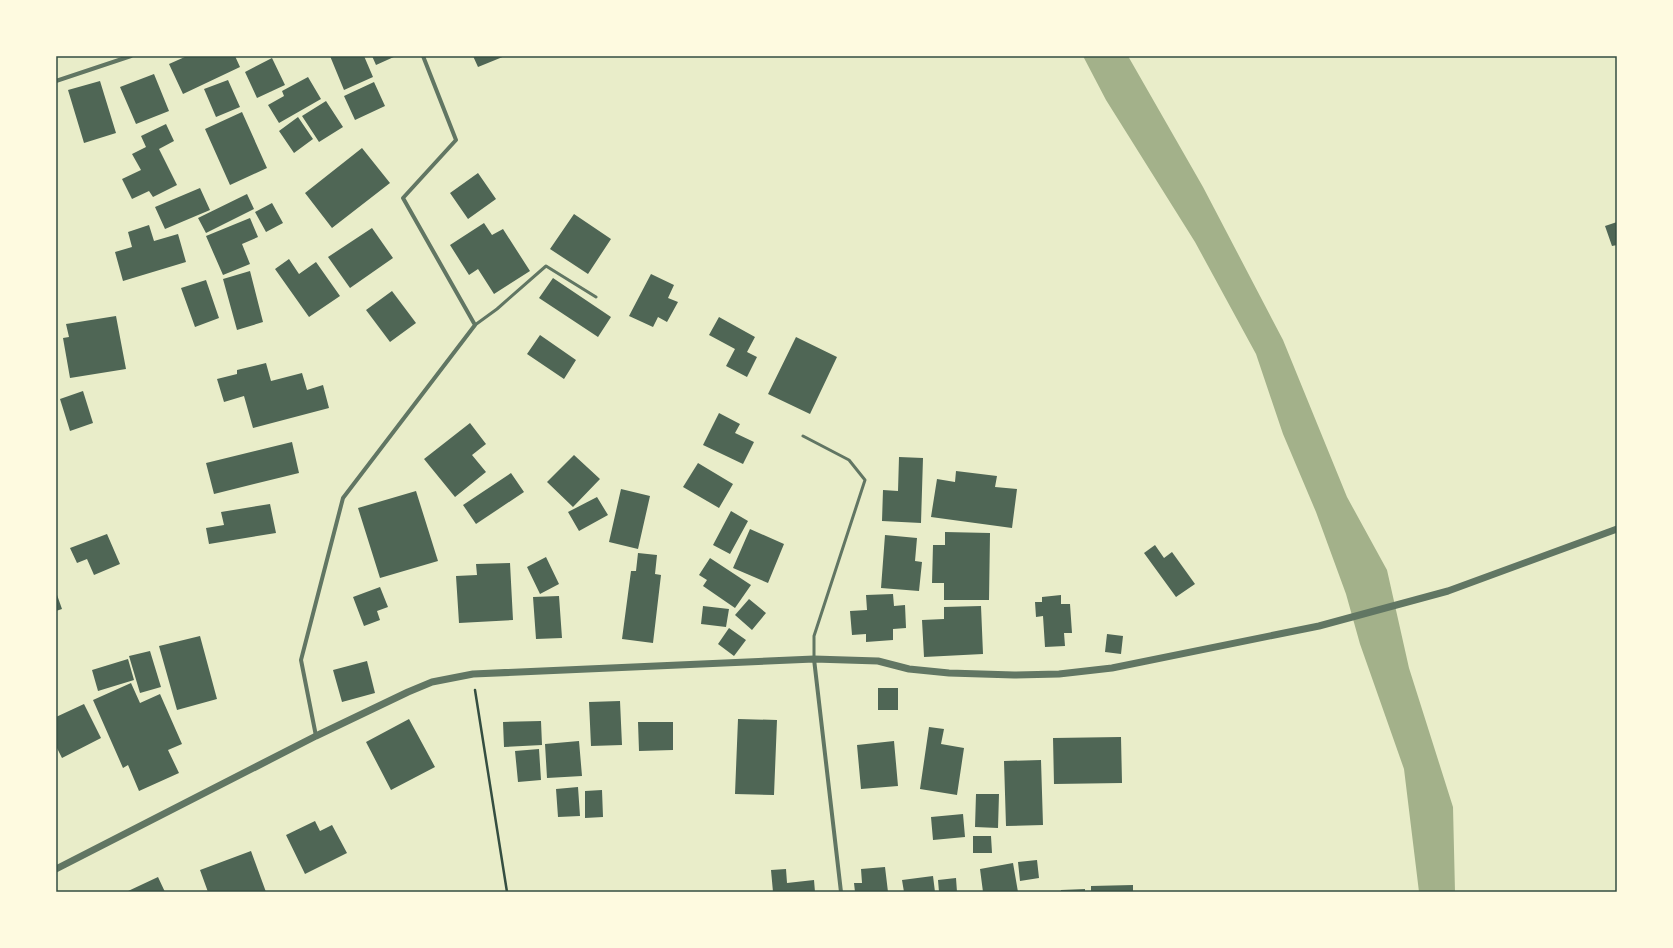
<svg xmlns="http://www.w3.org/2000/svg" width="1673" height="948" font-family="'IBM Plex Sans',sans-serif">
<rect width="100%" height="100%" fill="#e9edc9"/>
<path fill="#a3b18a" d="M1083,56H1128L1203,187L1283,340L1347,497L1387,570L1409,668L1453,807L1455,892H1419L1404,769L1360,644L1346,594L1316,512L1283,434L1256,354L1195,242L1106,100Z"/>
<path fill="#4f6655" d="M187,56H235L240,67L183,94L169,64Z
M330,56H364L373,77L344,90Z
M372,56H396L376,65Z
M473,56H505L478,67Z
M272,58L285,85L257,98L245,72Z
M154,74L169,111L136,124L120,87Z
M308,77L321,99L279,123L268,105L284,96L282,91Z
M228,80L240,107L216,117L204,89Z
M100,81L116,133L84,143L68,90Z
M374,82L385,106L355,120L344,96Z
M326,101L343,127L319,142L302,116Z
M242,112L267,168L230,185L205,129Z
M298,117L313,139L294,153L279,131Z
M166,124L174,141L159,149L177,185L153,197L149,191L132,199L122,179L141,170L132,154L146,147L141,136Z
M362,148L390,183L332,228L305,193Z
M478,173L496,199L468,219L450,193Z
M200,188L210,210L165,229L155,207Z
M247,194L254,209L206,233L198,218Z
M272,203L283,223L266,232L255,212Z
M574,214L611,239L588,274L550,249Z
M250,218L258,237L242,244L250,264L223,275L206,236Z
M1617,222V245L1612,246L1605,226Z
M484,223L492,235L503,229L530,271L494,294L478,269L469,275L450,245Z
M149,225L154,241L178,234L186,262L123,281L115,252L132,247L128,232Z
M372,228L393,258L350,288L328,257Z
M289,259L299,274L316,262L340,296L309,317L275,269Z
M250,271L263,322L237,330L223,279Z
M651,274L674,285L668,298L678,302L667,322L658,317L653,327L629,316Z
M553,278L611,317L598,337L539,298Z
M206,280L219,318L195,327L181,288Z
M392,291L416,323L390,342L366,310Z
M116,316L126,369L70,378L63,338L69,337L66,324Z
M719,317L755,337L747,352L757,357L747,377L726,366L735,349L709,335Z
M540,335L576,360L564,379L527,354Z
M796,337L837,357L810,414L768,394Z
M266,363L271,381L302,373L307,390L323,385L329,408L253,428L244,396L224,402L217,379L237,374V370Z
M83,391L93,423L70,431L60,399Z
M719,413L740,424L735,433L754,442L743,464L703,445Z
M470,423L486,444L472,455L486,472L455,497L424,459Z
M292,442L299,473L214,494L206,463Z
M574,455L600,479L573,507L547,482Z
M899,457L923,458L921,523L882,521L883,490L898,491Z
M698,463L733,484L719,508L683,487Z
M956,471L997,476L995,487L1017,489L1012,528L931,517L937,479L955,482Z
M511,473L524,492L476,524L463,505Z
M621,489L650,496L638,549L609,542Z
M416,491L438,561L380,578L358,508Z
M597,497L608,515L579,531L568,512Z
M270,504L276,533L209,544L206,528L224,525L221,512Z
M731,511L748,521L730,554L713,545Z
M750,529L784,544L768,583L733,568Z
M945,532L990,533L989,600H944V583H932L933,545H945Z
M107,534L120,564L94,575L87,559L77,563L70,548Z
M885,535L917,538L915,561L922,562L919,591L881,588Z
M1155,545L1164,558L1172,552L1195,584L1176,597L1144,553Z
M638,553L657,555L655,574L661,575L653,643L622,639L631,571H636Z
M546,557L559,584L540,594L527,567Z
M710,558L751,585L735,608L703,586L707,580L699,575Z
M510,563L513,620L459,623L456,576L477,575L476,564Z
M380,587L388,607L377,611L380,620L364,626L353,597Z
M56,592L62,609L56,611Z
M893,594L894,606L905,605L906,628L893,629V640L866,642V634L852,635L850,611L867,610L866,595Z
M1061,595V604H1070L1072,633H1064L1065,646L1045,647L1043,616L1036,617L1035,602H1042V597Z
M559,596L562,638L536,639L533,597Z
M749,599L766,613L752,630L735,615Z
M703,606L729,609L726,627L701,624Z
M981,606L983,654L924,657L922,620L944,619V607Z
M729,628L746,640L734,656L718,644Z
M1107,634L1123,636L1121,654L1105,652Z
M200,636L217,699L177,710L159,646Z
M150,651L161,687L140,693L129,656Z
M128,659L134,680L98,691L92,670Z
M367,661L375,693L342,702L333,670Z
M131,683L140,703L160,694L182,744L168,750L179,773L139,791L128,765L123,768L93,700Z
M878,688H898V710H878Z
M620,701L622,745L591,746L589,702Z
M84,704L101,738L62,758L56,746V717Z
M409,719L435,767L391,790L366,742Z
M738,719L777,720L774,795L735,794Z
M541,721L542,745L504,747L503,722Z
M638,722H673V750L639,751Z
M929,727L944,729L941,744L964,748L957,795L920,789Z
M1121,737L1122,783L1054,784L1053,738Z
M579,741L582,776L547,778L545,744Z
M894,741L898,786L861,789L857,745Z
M539,749L541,780L518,782L515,751Z
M1041,760L1043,825L1006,826L1004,761Z
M578,787L580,816L558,817L556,789Z
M602,790L603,817L585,818V791Z
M976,794H999L998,828L975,827Z
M963,814L965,837L933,840L931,817Z
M315,821L320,831L332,825L347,853L305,874L286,835Z
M973,836H991L992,853H973Z
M251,851L266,892H208L200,870Z
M1037,860L1039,878L1020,881L1018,862Z
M1013,863L1018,892H983L980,869Z
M885,867L888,892H855L854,883H862L861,869Z
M786,869L787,883L814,880L815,892H773L771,870Z
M933,876L935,892H904L902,880Z
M158,877L165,892H126Z
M956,878L957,892H939L938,880Z
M1133,885V892H1091V886Z
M1085,889V892H1061V890Z"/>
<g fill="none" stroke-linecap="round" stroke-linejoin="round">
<path stroke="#344e41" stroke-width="2.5" d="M475,690L507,892"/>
<path stroke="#617663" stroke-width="3" d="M475,325L497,309L546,266L596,297
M803,436L849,460L865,480L814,636V659"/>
<path stroke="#617663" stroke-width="4" d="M56,81L131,56
M814,659L841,892
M316,736L301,660L343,498L475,325L403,198L456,140L423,56"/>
<path stroke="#617663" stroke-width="7" d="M56,869L316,736L408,692L432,682L473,674L814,659L878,661L909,669L949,673L1014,675L1059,674L1112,668L1319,626L1448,591L1617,529"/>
</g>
<rect width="1673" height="948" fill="none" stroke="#fefae0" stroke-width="114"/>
<rect x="57" y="57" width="1559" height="834" fill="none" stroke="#344e41" stroke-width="1.5"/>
</svg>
